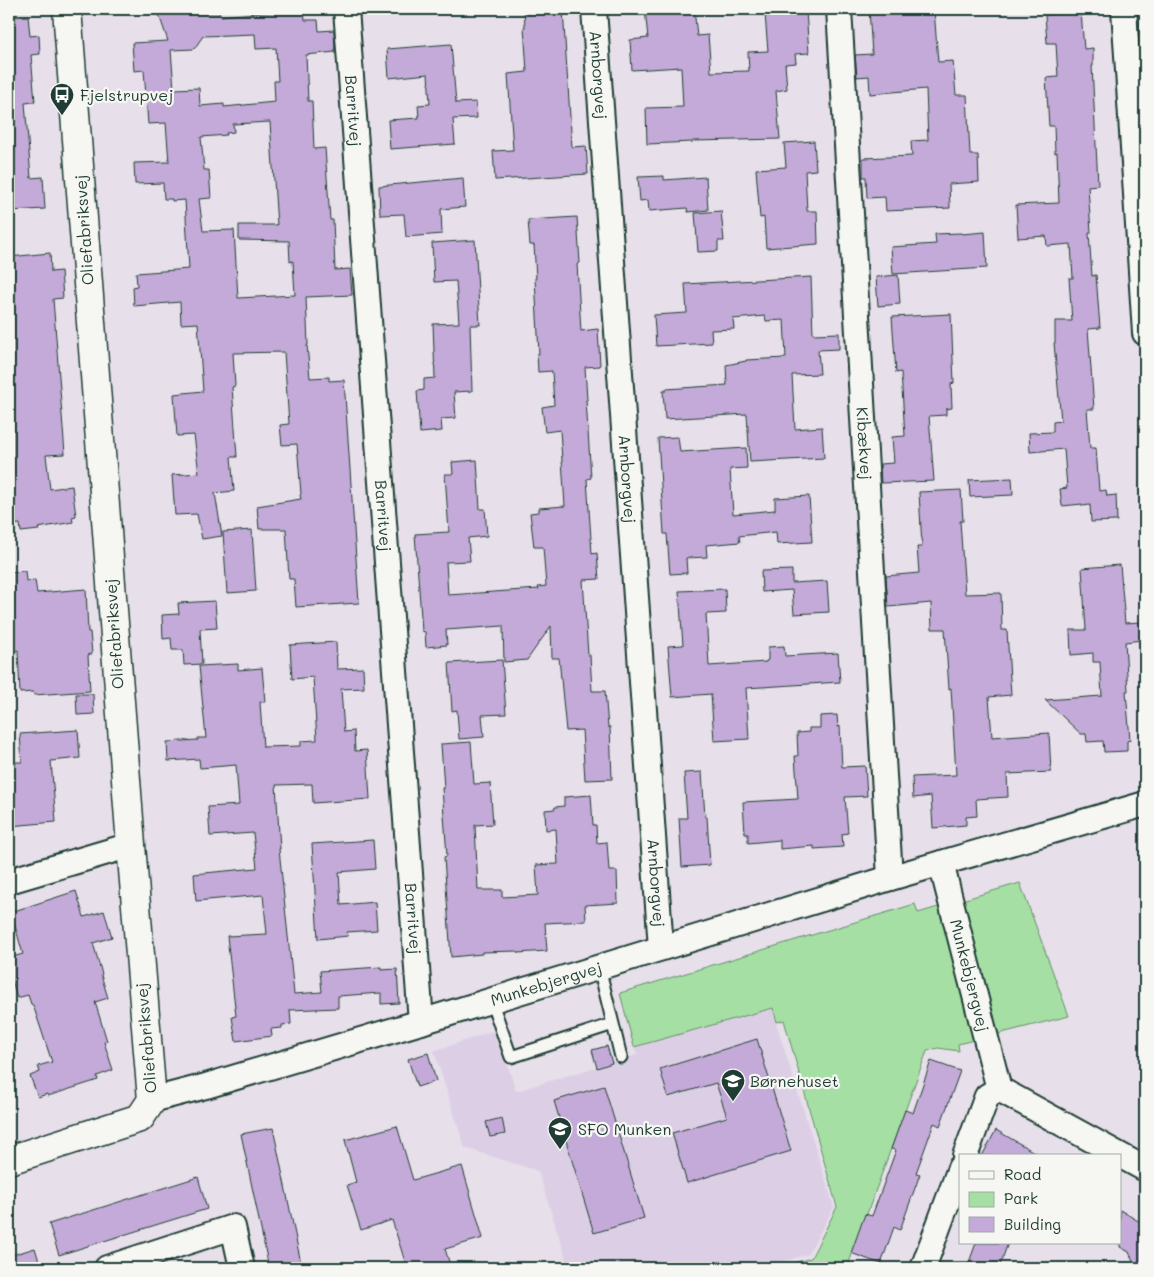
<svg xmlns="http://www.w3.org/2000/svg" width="1154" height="1277" font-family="Mali,sans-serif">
<rect width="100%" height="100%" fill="#e7dfea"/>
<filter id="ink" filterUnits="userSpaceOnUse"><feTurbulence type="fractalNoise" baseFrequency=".02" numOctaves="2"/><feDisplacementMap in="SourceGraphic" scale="10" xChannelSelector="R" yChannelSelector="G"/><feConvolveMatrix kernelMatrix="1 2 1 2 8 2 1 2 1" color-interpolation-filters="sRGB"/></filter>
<g filter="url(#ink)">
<path fill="#dccfe5" d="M773,1008L776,1023L834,1207L808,1254L761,1268H569L538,1171L465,1148L434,1051L496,1030L516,1091L637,1055L634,1047Z"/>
<path fill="#a6dfa4" stroke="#628e6c" d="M1020,883L1069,1016L958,1044L959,1051L938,1048L927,1051L847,1268H776L811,1258L837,1207L784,1020L777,1022L773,1008L634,1047L620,993L915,904L918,913Z"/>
<path fill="#c4aad8" stroke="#1f3d34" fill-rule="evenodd" d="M157,9H218L221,16L278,11V9H304L305,20H318L319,31L334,30L335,52L306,55L308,101H312L314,149L325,148L330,220H333L335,270L350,269L352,295L306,297L308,345H307L310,378L329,377V381L344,380L359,603L296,607L294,579H289L286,529H259L257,506L301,499L300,495L301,494L297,444L282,445L280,425L289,424L284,352L233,353L235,386L232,387L237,457H231L234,491L215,493L222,536L202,539L197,514L175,515L172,475L199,473L194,435L177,436L174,394L203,391L198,323L181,324L180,302L134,306L133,287L137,286L136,273L189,269L185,200L172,201V199H164L163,183L135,184L134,163L169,162L166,123L148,124L144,70L134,71L132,43L168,41ZM255,34L256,49L276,48L278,81H274L275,102L224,107V104L200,106L199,88L174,89L171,50L194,49L203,36ZM270,122L277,225H239V240L289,241L290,262L293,261L295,295L238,298L234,230L203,231L199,199L211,198L209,170H204L201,137L227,135L226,133L234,132L233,124Z
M524,9H544V11L563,10L572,147L586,146L588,174L495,180L493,151L513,150L508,74L527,72L524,27H525Z
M645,9H694L697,36L708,35L711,72L749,71L748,52L768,51L765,14L806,11L809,53L795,54L796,63L785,64L787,89L776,91L780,139L693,141V142L647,144L646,108L683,107L681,67L632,70L630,40L648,38Z
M869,9H934L938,62L953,61L956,95H967L970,155H978L979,182L949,184L950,208L886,211L885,197L867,198L866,177H863V158L912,156L911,141L928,140L926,89L870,94L869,76L857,77L855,55L872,54Z
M1081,12L1084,49L1093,48V66H1092L1098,185L1088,186L1091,233H1089L1092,276L1096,275L1100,328L1088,329L1094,409H1087L1090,448H1096L1099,491L1106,490L1107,496L1116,495L1117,521L1091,522L1090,505L1082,506V504L1062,506L1060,489L1067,488L1064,449L1030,452L1029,433L1053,432V422L1061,421L1054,343H1055V321H1072L1069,278H1073L1071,244L1047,246L1046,236L1018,238L1016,205L1059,203L1057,152L1055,153L1054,126H1049L1046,78L1058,77L1056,43H1047L1045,15Z
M28,16L30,36L39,35L40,54L31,55L35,102L25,103L31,178L43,177L45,209L9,211V17Z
M451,44L456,103L476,102L477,118L453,119L455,144L390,149L388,120L419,118L418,105L430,104L428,74L389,78L387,49Z
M814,141L816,170L805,171L807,211H817L818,244L766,248L764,217L760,218L756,169L786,167L784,143Z
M664,176V180L706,177L708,210L688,212L687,208L649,211L648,200L640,201L638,177Z
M463,178L465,207L441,209L442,234L406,237L404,214L380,215L379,186Z
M721,211L724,241H718V251L698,252L695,213Z
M577,217L580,263L577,264L581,331L598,329L600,366L585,367L587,400H586L591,478L587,479L592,554L597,553L599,579L583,580L588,655H590L592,691H605L608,727H610L612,779L585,780L582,730L566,731L559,658H552L551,626L527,660L504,662L503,626L446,630L447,645L426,647L425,632L422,631L415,534L449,532L445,474H453L452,462L477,460L480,509H485L487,536L468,538L470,561L446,562L448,595L539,589L538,587L546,586L543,547H534L530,513L539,512V508L565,506L560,430L545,432L542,407L554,405L552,371L538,372L537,354H539L535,278H536L534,245H530L528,220Z
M985,232L987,268L893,274L891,247L936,244L935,234L961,233L962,234Z
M475,240L480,325H470L472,391L454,392L456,418L441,419L442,431L420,433L417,391L424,390V379L435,378L433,324L459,323L456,281L434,282L432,243Z
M50,253L51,272L61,271L63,298L53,299L65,454L46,455L50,489L72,486L76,516L72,517L73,522L38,528L39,530L21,532L20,524L9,525V257Z
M898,275L900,304L878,306L876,277Z
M811,277L813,334L839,333V349L818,350L820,374L792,375L795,429L822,427L824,458L750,462L747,414L665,419L663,391H666V389L727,385L726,365L746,361V360L786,358L784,320L766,321L765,316L733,319L734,329L711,330L712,343L656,346L654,315L687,313L685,284Z
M951,314L954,383L951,384L952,408L946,409V415L929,416L934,481L881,483L880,464L894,463L892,437L905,436L901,372L896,373L892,317Z
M678,437L680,452L746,448L747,468L730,469L733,514L775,510V498L809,496L812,542L777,544L776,532L739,536L740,542L706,545L707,557L686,558L687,573L670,574L667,534H664L658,438Z
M1012,478L1013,495L970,497L969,480Z
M961,490L963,521H960L965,594L1001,593L1002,630H1007L1011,695L989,697L992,737L1049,733L1051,772L1007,774L1008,797L976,799L977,816L966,817V825L933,828L931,796L913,798L912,777L956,775L951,688L949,689L945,629H932L931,603L888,607L886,576L919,573L917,547H922L919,492Z
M252,530L256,591L227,593L223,532Z
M1120,565L1125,623L1141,622L1142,640L1125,642L1128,691H1126L1130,740L1127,741V751L1104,752L1103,741L1087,742L1086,734H1081L1045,700L1102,696L1100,662H1093V653L1071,655L1070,630H1086L1082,568Z
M792,570V583L827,581L829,612L794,614L792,590L762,592L761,571Z
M25,571L26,581L35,580L37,593L86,589L88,632H90L92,654L88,655L90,691L34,695L33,692L20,693L18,650L13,651L10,604H9V572Z
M725,589L726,613L706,614L709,666L766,662V661L768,660V647L784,646L785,656L838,653L840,682L746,688L749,739L714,741L711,694L672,697L668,646L683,645L679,591Z
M215,601L217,628L200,629L202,664L184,665L183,650H172L171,638L163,639L162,615L179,614L178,603Z
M336,642L337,669L363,668L364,688L341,689L344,732L354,731L355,751L367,750L370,799L313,803L312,784L276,785L280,849H279L294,994L322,992L320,971L381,967V970L397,969L399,1003L381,1004V993L338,996V1008L290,1010L291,1024L282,1025V1028L271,1029L272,1036L236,1041L232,1017L236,1016L227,936L267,934L263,895L196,901L194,874L257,868L253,833L210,836L208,807L239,805L236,765L200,768L199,759L168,761L167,742L198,740V738H206L199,666L238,664V670L262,668L265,702H260L263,747L301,746V741L317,740L313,677L292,679L290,645Z
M502,660L506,714L482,715L484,737L459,739L457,710L452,711L449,663Z
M76,694H93L94,714L77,715Z
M837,715L838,727L840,726L842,767L865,766L867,796L845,797L848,833L842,834L843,847L814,849V846L780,849V840L748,843V834H745L743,802L798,799L795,756H798L797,733L809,732V728H820V716Z
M78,730L80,758L51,761L56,822L9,826V762H22L20,734Z
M471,742L474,784L490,783L493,824L475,825L478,890H502V897L538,895L536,865L558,864L556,829L546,830L545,810L555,809V807L564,806V797L591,795L593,825H596L597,843L607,842L609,871H617L618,903L585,905L586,921L545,923L547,951L518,953L517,951L482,952V954L451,957L444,857L447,856L442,788H444L441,744Z
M702,772L705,817H707L710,865L682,867L679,818H687L684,773Z
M373,840L375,869L339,872L341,905L375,902L377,930L347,932L348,936L318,939L312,844Z
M76,891L84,917L104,911L112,937L93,943L102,974L101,975L108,998L95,1002L107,1041L104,1042L113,1070L97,1076L98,1080L48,1096L47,1094L38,1097L30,1076L40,1072L38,1066L52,1062L33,1005L31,1004L28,995L17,998L9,969V958L23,954L11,912Z
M757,1039L791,1151L687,1183L672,1133L727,1117L716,1083L668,1097L660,1069Z
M607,1046L612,1063L597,1068L592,1050Z
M428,1053L436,1081L417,1087L408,1059Z
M931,1061L960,1071L940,1126L934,1123L916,1173L920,1174L900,1230L894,1227L881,1264L851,1253L865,1214L872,1216L896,1150L891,1149L905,1110L913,1113Z
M604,1086L644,1218L594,1233L554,1101Z
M502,1118L505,1134L490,1137L486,1122Z
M397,1126L413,1180L462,1166L483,1238L445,1249L451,1268H407L392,1220L361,1230L347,1185L356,1182L345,1140Z
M273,1128L302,1268H269L241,1134Z
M996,1130L1041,1156H982Z
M198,1177L207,1209L59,1255L49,1224Z
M1120,1210L1145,1225V1268H1136L1129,1252L1120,1247Z
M976,1243H1008L999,1268H967Z
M35,1248L41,1268H9V1256Z"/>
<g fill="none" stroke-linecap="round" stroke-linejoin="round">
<defs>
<path id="lane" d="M491,1000L511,1057L613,1024L599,967
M613,1024L621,1057"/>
<g id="street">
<path id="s1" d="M346,9L421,1022"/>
<path id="s2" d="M594,9L661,948"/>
<path id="s3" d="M839,9L890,878"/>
<path d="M1124,9L1145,333"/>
<path id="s4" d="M941,863L999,1089L1145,1169"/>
<path d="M9,881L131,845"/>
<path id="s5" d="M152,1100L206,1086L421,1022L890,878L1145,804"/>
<path d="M965,1156L987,1096L999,1089"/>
<path d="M107,1268L233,1227L242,1268"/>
<path d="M923,1268L960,1168"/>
</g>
<path id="secondary" d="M9,1160L140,1118L152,1100L131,845L67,9"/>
</defs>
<use href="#lane" stroke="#1f3d34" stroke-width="15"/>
<use href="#street" stroke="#1f3d34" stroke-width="28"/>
<use href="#secondary" stroke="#1f3d34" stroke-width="31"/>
<use href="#lane" stroke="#f6f6f2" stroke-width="11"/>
<use href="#street" stroke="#f6f6f2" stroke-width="24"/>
<use href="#secondary" stroke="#f6f6f2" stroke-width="28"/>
</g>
</g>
<defs>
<symbol id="bus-pin" viewBox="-11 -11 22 30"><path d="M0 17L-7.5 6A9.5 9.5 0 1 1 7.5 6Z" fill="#1f3d34" stroke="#f6f6f2"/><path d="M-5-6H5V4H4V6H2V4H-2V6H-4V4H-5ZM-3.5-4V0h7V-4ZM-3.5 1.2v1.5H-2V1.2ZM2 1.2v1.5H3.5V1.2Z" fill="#fff"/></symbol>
<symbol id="school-pin" viewBox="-11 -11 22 30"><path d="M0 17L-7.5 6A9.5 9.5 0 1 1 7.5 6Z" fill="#1f3d34" stroke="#f6f6f2"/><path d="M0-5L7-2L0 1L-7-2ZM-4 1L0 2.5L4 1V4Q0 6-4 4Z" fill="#fff"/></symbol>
</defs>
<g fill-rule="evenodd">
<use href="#bus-pin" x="48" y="81" width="28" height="38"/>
<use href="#school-pin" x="719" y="1067" width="28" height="38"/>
<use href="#school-pin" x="546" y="1115" width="28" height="38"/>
</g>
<g text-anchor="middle" stroke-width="4.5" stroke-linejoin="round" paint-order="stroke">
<g font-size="16" fill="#1f3d34" stroke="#f6f6f2">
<text dy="6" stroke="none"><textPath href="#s2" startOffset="66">Arnborgvej</textPath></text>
<text dy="6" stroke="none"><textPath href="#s1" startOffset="102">Barritvej</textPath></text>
<text transform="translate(84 230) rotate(-94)" y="6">Oliefabriksvej</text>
<text dy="6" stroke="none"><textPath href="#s3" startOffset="435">Kibækvej</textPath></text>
<text dy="6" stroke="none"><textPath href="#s2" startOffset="471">Arnborgvej</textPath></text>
<text dy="6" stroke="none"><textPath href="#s1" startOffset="508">Barritvej</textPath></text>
<text transform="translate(114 634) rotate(-94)" y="6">Oliefabriksvej</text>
<text dy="6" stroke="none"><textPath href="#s2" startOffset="876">Arnborgvej</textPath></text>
<text dy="6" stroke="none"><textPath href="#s1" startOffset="912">Barritvej</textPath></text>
<text dy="6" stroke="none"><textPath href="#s4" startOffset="116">Munkebjergvej</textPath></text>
<text dy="6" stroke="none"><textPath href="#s5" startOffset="411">Munkebjergvej</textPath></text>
<text transform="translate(146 1038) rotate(-95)" y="6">Oliefabriksvej</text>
</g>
<g font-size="16" fill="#1f3d34" stroke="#f6f6f2" text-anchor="start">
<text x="80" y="101">Fjelstrupvej</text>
<text x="750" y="1087">Børnehuset</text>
<text x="578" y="1135">SFO Munken</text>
</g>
</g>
<rect width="1154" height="1277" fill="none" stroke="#f6f6f2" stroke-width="30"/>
<rect x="15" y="15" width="1124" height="1247" fill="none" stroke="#1f3d34" stroke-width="2" filter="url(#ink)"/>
<rect x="959" y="1154" width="162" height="90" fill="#f6f6f2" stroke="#a0aca6"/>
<rect x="969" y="1171" width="25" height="8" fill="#f6f6f2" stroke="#a0aca6"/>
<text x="1004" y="1180" font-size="15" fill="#1f3d34">Road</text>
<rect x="969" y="1192" width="25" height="15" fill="#a6dfa4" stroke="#a0aca6"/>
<text x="1004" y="1204" font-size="15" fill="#1f3d34">Park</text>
<rect x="969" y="1217" width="25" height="15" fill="#c4aad8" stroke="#a0aca6"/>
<text x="1004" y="1230" font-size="15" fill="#1f3d34">Building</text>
</svg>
